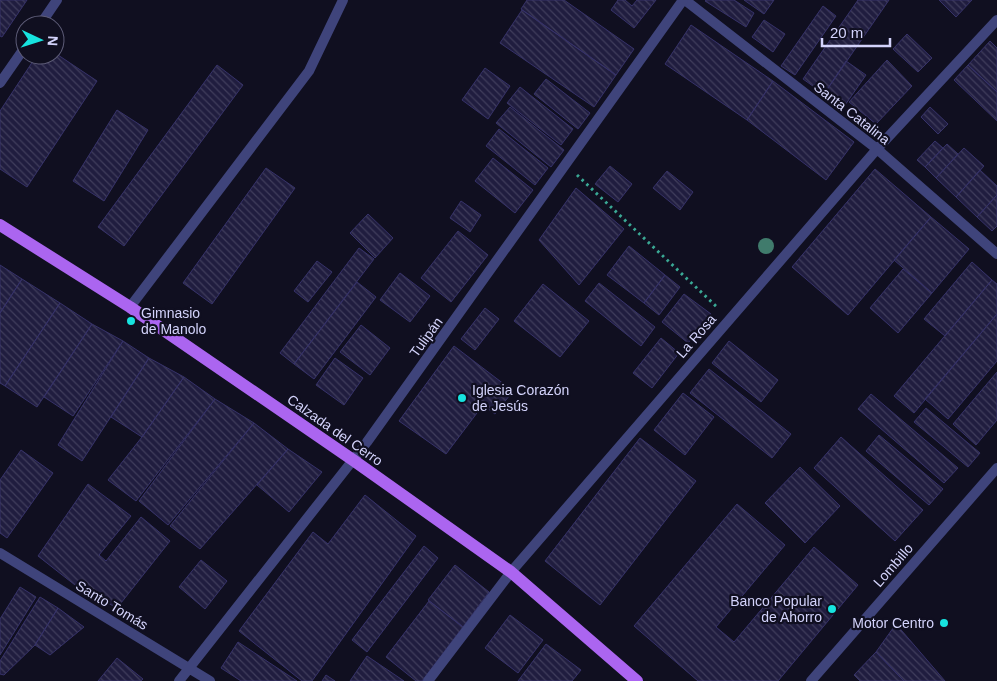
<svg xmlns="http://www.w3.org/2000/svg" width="997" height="681" font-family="Arial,sans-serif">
<defs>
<pattern id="building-back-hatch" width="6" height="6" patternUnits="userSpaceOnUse" patternTransform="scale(1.25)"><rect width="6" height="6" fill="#201d3f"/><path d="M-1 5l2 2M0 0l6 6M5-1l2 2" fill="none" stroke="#403d5c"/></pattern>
</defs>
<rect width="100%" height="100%" fill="#100f20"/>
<path fill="url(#building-back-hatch)" stroke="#363269" d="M0,0H27L2,37L0,36Z
M527,0H564L634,49L616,75L521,9Z
M618,0H625L632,6L637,0H656L634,28L611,10Z
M706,0H734L754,13L746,27L705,1Z
M744,0H774L764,14Z
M858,0H889L824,94L803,79Z
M939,0H972L956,17Z
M823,6L836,16L795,75L781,66Z
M522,10L616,75L594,107L500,43Z
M764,20L785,34L773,52L752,37Z
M691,25L773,81L747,120L665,64Z
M907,34L932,58L918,72L893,49Z
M990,41L997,48V92L968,65Z
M55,53L97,81L27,187L0,169V111L37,55H55Z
M887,60L912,86L876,124L849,102Z
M846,61L866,75L843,108L824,94Z
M217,65L243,85L124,246L98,227Z
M968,65L997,92V121L954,80Z
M485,68L510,86L488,119L462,100Z
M546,79L590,113L578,129L534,94Z
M773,81L854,142L826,180L747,120Z
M520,87L573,129L561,145L507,103Z
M510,107L564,150L551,167L496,123Z
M930,107L948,124L938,134L921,117Z
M117,110L148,130L104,201L73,181Z
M499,129L548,168L535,185L486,146Z
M935,141L943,148L925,167L917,160Z
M947,144L958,154L936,178L925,167Z
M964,148L984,166L956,197L936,178Z
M493,158L533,190L515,213L475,181Z
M610,166L632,184L618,202L595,184Z
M266,168L295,188L212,304L183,283Z
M875,169L931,217L848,315L792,267Z
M980,170L997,186V195L977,217L956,197Z
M667,171L693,192L680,210L653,188Z
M576,188L624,229L579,285L539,240Z
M997,195V226L992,231L977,217Z
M461,201L481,215L470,232L450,218Z
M368,214L393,238L375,258L350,233Z
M931,217L969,249L932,293L894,260Z
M458,231L488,255L451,302L421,278Z
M629,246L665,275L644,303L607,275Z
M359,248L374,259L294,364L280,353Z
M317,261L332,272L308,302L294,291Z
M972,262L992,280L945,336L924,319Z
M0,265L22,279L0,313Z
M903,269L932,293L898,333L870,308Z
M400,273L430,296L410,322L380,300Z
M665,275L680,287L659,315L644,303Z
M22,279L60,303L5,386L0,383V313Z
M992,280L997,284V314L914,413L894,396Z
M357,282L376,297L314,379L294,364Z
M599,283L655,327L641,346L585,301Z
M543,284L589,321L560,357L514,321Z
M684,294L711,314L688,343L662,322Z
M60,303L92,324L37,407L5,386Z
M485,308L499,319L475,350L461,339Z
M997,314V361L948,419L925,399Z
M92,324L123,341L73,416L44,397Z
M361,325L390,348L370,375L340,352Z
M661,338L679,353L652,388L633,373Z
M123,341L149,358L82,461L58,445Z
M729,341L778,380L761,402L712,363Z
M454,346L513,391L495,414L483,405L446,454L399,421Z
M149,358L184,377L142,437L111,417Z
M335,358L363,378L344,405L316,385Z
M709,369L791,434L772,458L690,393Z
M997,372V420L976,445L953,424Z
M184,377L215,399L136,501L108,480L142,437Z
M683,393L714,417L685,455L654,430Z
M871,394L958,468L944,483L858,409Z
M215,399L254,423L168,525L139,501Z
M926,408L980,453L968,467L914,422Z
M254,423L288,449L200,549L170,526Z
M879,435L943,489L929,505L866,451Z
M841,437L923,510L895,541L814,468Z
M640,438L696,481L600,605L545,561Z
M288,449L322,472L289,512L257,485Z
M21,450L53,473L7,538L0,533V480Z
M800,467L840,506L805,543L765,503Z
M88,484L131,516L99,555L106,561L141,517L170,541L117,608L75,585L38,556Z
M365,495L416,536L312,681H302L239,631L313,532L328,544Z
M737,504L785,545L716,627L734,642L814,547L858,585L778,681H698L634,626Z
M424,546L438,558L367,652L352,640Z
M201,560L227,581L205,609L179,587Z
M455,565L489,592L463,627L428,600Z
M20,587L36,597L0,655V619Z
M40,597L58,608L35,645L4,675L0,674V661Z
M429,601L463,627L422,681H416L386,657Z
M58,608L84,627L50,655L35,645Z
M510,615L543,640L518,673L485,648Z
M896,624L945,681H904L876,652Z
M238,642L297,681H241L221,668Z
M546,644L581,670L572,681H518Z
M876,652L904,681H860L854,675Z
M367,656L404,681H350Z
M117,658L143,679L141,681H98Z
M326,675L335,681H322Z"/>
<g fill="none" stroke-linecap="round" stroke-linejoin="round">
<path stroke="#3aa894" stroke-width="3" stroke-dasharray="2.5 4" stroke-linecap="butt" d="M577,175L718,308"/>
<path stroke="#3f447b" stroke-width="10" d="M130,307L309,71L343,0"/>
<path stroke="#3f447b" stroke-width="10" d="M685,0L877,149L997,254
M40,25L57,0
M0,83L25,47
M0,553L210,681
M179,681L353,460
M428,681L511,572L877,149L997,20
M811,681L997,468"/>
<path stroke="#3f447b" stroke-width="10" d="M353,460L367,442L683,0"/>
<path stroke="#ab65f0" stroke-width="12" d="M0,225L130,307L353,460L511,572L637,681"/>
</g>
<circle fill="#407b6c" cx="766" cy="246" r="8"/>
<g fill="#17e3df" stroke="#100f20" stroke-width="2">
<circle cx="131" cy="321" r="5"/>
<circle cx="462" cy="398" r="5"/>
<circle cx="832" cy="609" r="5"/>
<circle cx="944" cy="623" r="5"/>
</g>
<g text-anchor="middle" stroke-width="4.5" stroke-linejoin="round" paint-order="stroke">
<g font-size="14" fill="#d3d3fb" stroke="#100f20">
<text transform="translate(852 113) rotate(38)" y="5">Santa Catalina</text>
<text transform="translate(696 336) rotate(-49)" y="5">La Rosa</text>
<text transform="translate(426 337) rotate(-54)" y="5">Tulipán</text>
<text transform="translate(335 430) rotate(35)" y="5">Calzada del Cerro</text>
<text transform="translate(893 565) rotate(-49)" y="5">Lombillo</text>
<text transform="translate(112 605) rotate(31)" y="5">Santo Tomás</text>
</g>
<g font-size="14" fill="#d3d3fb" stroke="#100f20" text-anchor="start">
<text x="141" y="318">Gimnasio<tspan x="141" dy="16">de Manolo</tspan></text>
<text x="472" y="395">Iglesia Corazón<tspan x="472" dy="16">de Jesús</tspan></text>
<text x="822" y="606" text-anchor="end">Banco Popular<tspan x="822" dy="16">de Ahorro</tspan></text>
<text x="934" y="628" text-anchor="end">Motor Centro</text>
</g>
</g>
<g transform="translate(40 40) rotate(94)"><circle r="24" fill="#100f20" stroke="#5e5d78"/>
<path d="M0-4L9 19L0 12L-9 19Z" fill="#17e3df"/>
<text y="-8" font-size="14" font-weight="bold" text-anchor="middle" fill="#d3d3fb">N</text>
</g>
<path d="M822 38v8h68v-8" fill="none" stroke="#d3d3fb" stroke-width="2.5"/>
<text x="830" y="38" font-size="15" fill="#d3d3fb" stroke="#100f20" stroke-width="4" paint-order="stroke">20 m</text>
</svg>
